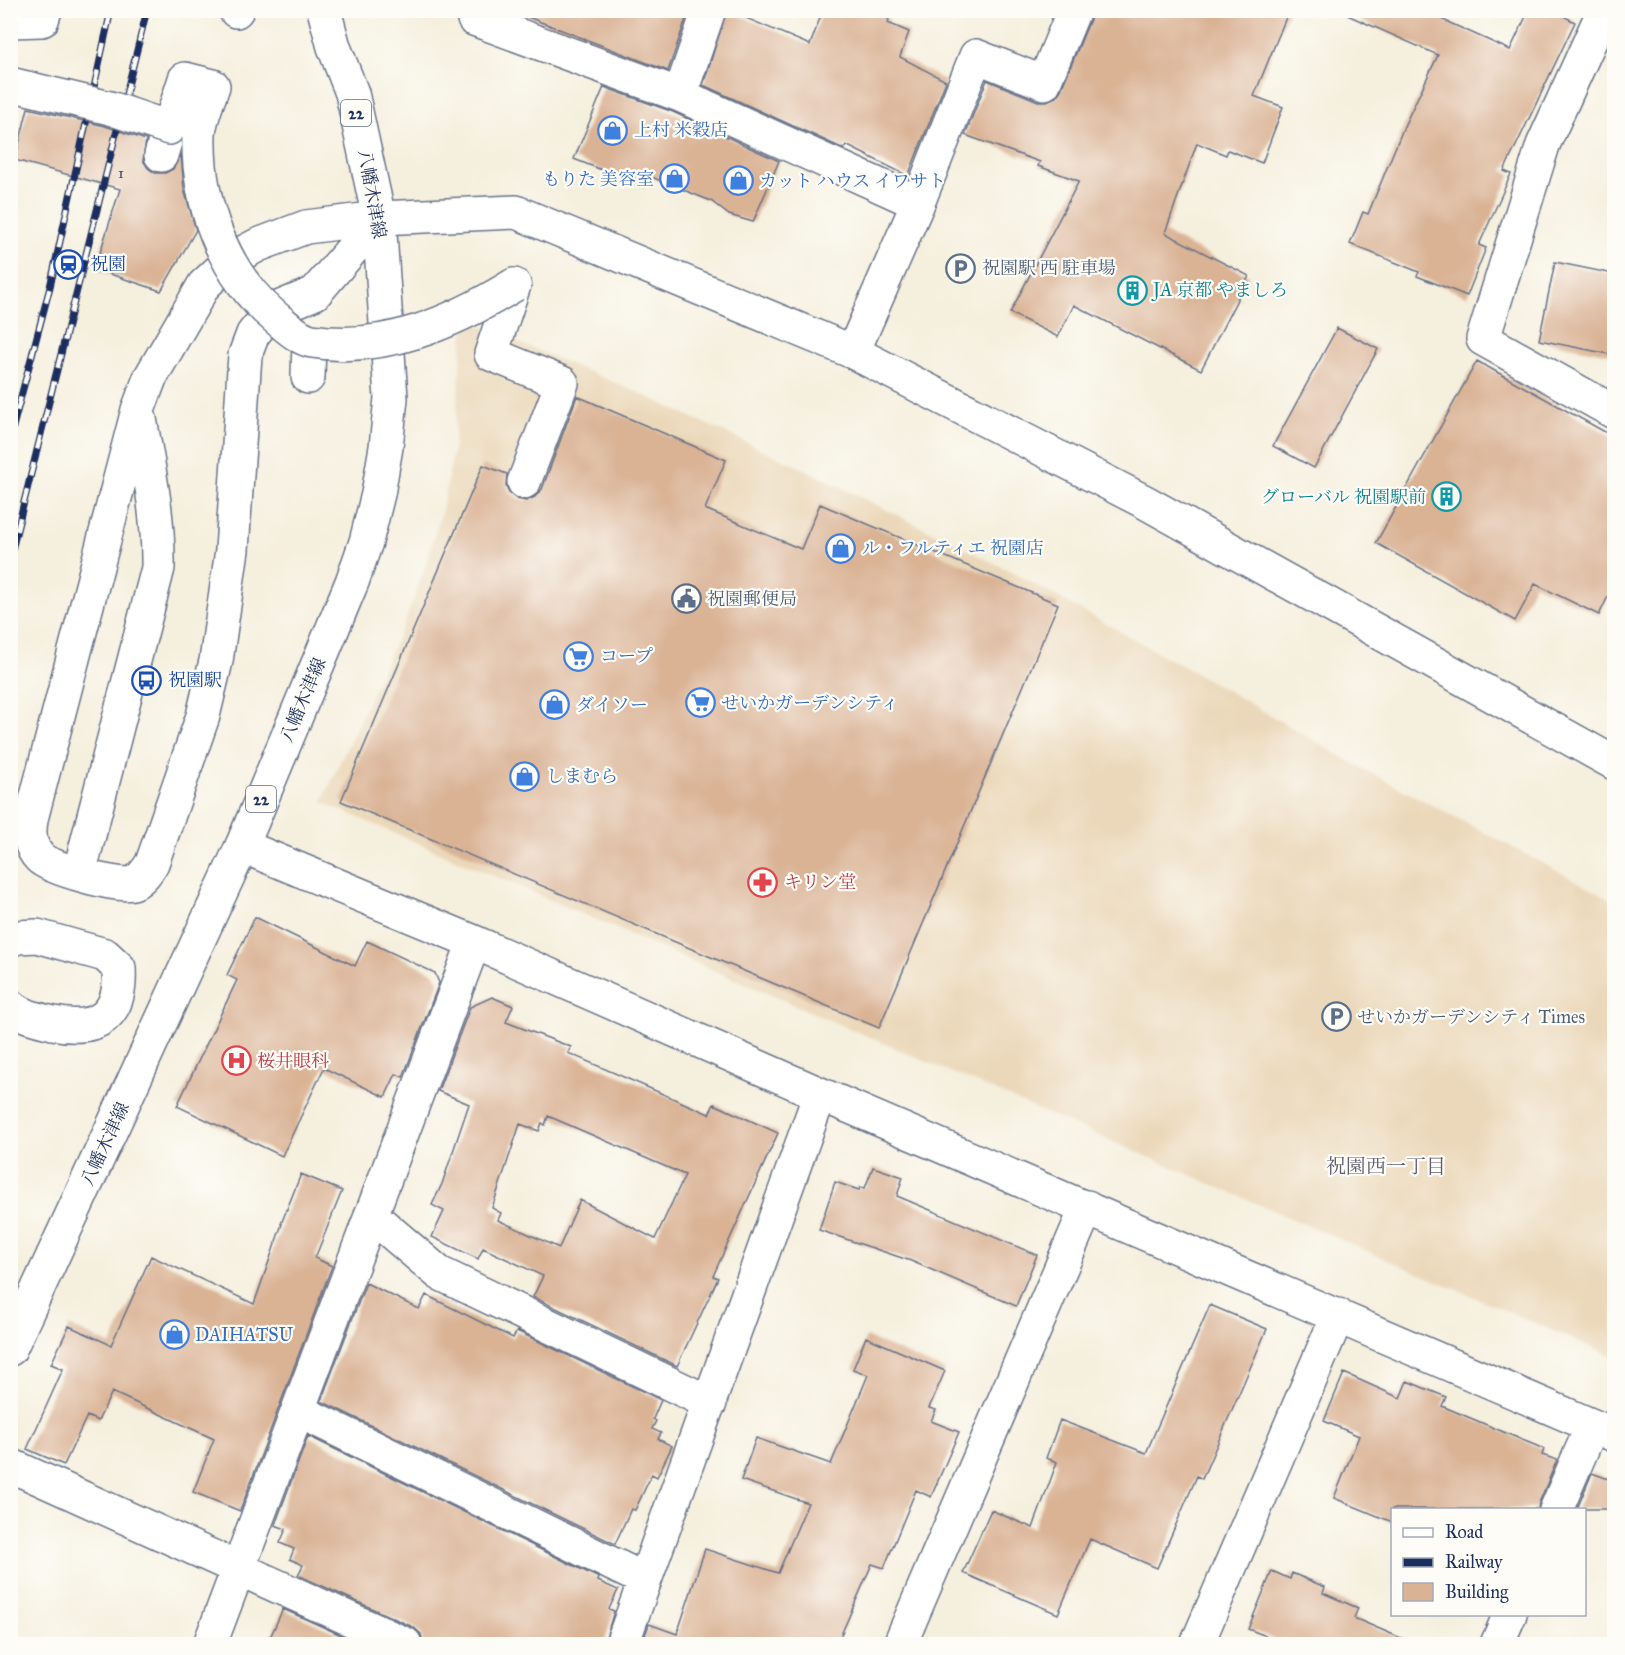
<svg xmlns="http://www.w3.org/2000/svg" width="1625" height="1655" font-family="'IM FELL Great Primer','Noto Serif JP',serif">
<rect width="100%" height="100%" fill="#fdfcf7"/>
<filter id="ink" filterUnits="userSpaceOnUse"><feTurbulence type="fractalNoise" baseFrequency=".0167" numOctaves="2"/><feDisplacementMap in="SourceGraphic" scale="12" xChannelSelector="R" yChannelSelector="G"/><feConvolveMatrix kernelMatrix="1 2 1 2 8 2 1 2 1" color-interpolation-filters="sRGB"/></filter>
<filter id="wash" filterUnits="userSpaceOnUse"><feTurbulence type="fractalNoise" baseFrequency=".008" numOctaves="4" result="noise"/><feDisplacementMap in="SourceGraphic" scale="24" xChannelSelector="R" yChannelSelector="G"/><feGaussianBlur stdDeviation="1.35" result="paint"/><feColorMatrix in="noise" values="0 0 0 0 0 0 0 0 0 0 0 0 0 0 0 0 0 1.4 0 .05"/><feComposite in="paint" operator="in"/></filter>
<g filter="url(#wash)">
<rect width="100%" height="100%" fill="#f5efdd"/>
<path fill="#ebd8ba" d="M468,321L639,393L804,469L1010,571L1237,696L1356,765L1614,901V1357L322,802L407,617L426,564L442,510L453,453L463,337Z"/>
<g id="blocks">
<path fill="#dab395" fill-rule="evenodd" d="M521,10H689L668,71L520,14Z
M727,10L810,45L823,10H868L889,19L888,23L909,32L900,57L946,81L908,176L846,145L844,149L703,85Z
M1092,10H1289L1254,96L1283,107L1262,163L1228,150L1226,155L1197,143L1165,233L1249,276L1201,370L1074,305L1058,337L1010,313L1079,181L1038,166L1040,162L965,135L987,80L1038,101H1047L1056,97L1061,90L1091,17Z
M1336,10H1421L1510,50L1529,10H1552L1575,22L1504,171L1511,174L1479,245L1486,248L1467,296L1417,276L1419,272L1350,244L1363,212L1368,214L1405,124L1438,55Z
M604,87L673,112L779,161L753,222L729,215L711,201L649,176L645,187L574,159Z
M28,108L105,126L146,140L143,160L148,168L155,173H165L173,169L181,155L184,189L196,230L161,291L95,269L120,189L15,160Z
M1555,262L1614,274V355L1539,340Z
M1337,328L1378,349L1314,468L1273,446Z
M1477,361L1614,437V584L1599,615L1535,584L1515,621L1376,543Z
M577,396L726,460L705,509L801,549L820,504L1058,604L879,1028L341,801L483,465L507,474L506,485L509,493L517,499L526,501L535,497L542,489Z
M255,917L355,966L367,941L435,973L439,983L403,1077L396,1074L385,1097L324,1068L282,1156L177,1106L237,980L227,975Z
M492,997L513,1006L506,1022L571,1047L568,1053L709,1114L714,1104L778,1133L713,1276L718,1278L677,1366L533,1297L543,1276L483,1248L478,1259L432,1237L444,1211L432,1205L442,1184L469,1104L438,1091L470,1007ZM548,1116L685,1175L655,1239L580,1200L559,1248L498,1220L501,1213L492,1208L520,1124L539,1131L542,1123L545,1125Z
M873,1167L903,1177L897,1196L1037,1255L1016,1306L911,1261L819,1230L835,1182L859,1190L860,1187L865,1188Z
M301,1174L342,1191L315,1258L332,1266L240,1511L193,1492L214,1439L112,1392L98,1421L87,1416L64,1465L27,1449L63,1369L51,1364L69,1326L111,1345L151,1256L254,1304L282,1224H281Z
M366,1283L419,1309L426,1295L513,1338L517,1331L661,1400L653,1419L656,1421L652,1429L661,1433L658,1439L672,1446L657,1477L652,1474L635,1510L631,1509L615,1544L321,1401Z
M1210,1305L1267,1329L1202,1479L1197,1476L1157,1568L1090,1539L1058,1614L963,1573L991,1510L1033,1528L1057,1462L1046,1458L1060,1420L1146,1453Z
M866,1337L945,1371L929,1408L936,1410L931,1421L959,1432L931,1497L916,1490L884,1568L872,1564L837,1644H642L649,1624L677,1634L705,1549L778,1573L808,1503L741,1480L756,1438L831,1464L868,1375L853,1369Z
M1344,1373L1400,1398L1407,1381L1446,1397L1442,1406L1544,1449L1542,1455L1557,1460L1539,1503L1538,1509H1392V1522L1334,1498L1359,1436L1324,1421Z
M308,1436L599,1578L598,1581L618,1590L609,1609L614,1611L604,1644H423L421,1634L413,1627L298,1575L303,1565L290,1559L294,1549L280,1543L286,1529L275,1525Z
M1592,1473L1614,1481V1509H1577Z
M1272,1571L1290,1579L1292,1573L1325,1587L1323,1593L1358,1608L1354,1618L1415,1644H1287L1248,1629Z
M283,1609L361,1644H267Z"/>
</g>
</g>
<g filter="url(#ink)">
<use href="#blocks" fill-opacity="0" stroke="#67728a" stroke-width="1.5"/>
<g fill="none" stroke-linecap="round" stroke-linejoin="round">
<defs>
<path id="minor" d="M477,10L474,19L680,95L918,203
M1604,10L1543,145L1483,339L1614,412
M236,11L237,10
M10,21L42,20L45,10
M680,95L709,10
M161,155L169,128
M379,218L315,293L281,307L267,317L253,334L245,355L232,550L216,661L203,716L152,863C147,871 142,879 133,883C119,888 50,868 40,858C29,847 29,833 31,819L138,410L150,378L204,285L233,258L258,245L306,227L379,218L516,212L853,352L1145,502L1614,763
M514,285L491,354L562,383L524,482
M853,352L918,203L976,56L1044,83L1074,10
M308,377L309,341
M242,846L474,942L820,1094L1614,1435
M79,874L158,568C159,517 149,469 140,419
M10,940L18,937L37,936L105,955L119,968C122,1016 98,1032 53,1023C37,1019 24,1017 10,1006
M371,1215L439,1273L710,1403
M299,1411L645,1580
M10,1465L405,1644
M1556,1510L1592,1426
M210,1644L474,942
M622,1644L820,1094
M900,1644L1087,1207
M1197,1644L1338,1315
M1497,1644L1510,1614"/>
<path id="major" d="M10,1349L242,846L352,582L366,542L378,494L386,447L391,398L379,218L352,93L334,47L324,10"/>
</defs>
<use href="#minor" stroke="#67728a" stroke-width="36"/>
<use href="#major" stroke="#67728a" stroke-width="36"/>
<use href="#minor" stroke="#fff" stroke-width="33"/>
<use href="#major" stroke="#fff" stroke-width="33"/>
<defs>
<path id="rail" d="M10,438L50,287L111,10
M10,558L147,10"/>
</defs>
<use href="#rail" stroke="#1b2f5e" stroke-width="7"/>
<use href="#rail" stroke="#fdfcf7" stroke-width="4.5" stroke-dasharray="14" stroke-linecap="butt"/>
<defs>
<path id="minor-bridge" d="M10,84L110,108L169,128L185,79L213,86C208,101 200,119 199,134C197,201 223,274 275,317C285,325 299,339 312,341C384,353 454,322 514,285"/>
</defs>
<use href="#minor-bridge" stroke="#67728a" stroke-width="36" stroke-linecap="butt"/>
<use href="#minor-bridge" stroke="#fff" stroke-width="33"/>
</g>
</g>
<defs>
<symbol id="shop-ring" viewBox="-11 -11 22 22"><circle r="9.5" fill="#fdfcf7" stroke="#3f7fe0" stroke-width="1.5"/><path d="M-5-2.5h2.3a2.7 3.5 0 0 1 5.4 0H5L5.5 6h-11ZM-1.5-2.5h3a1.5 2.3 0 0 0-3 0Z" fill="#3f7fe0"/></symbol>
<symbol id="station-ring" viewBox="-11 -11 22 22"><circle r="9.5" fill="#fdfcf7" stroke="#1a4fb4" stroke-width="1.5"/><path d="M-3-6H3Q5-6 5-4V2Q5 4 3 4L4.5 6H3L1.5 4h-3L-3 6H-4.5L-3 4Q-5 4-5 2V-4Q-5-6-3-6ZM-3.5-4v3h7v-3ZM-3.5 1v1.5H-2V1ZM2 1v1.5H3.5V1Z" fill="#1a4fb4"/></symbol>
<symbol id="parking-ring" viewBox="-11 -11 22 22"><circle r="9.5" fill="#fdfcf7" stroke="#5c6f8a" stroke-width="1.5"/><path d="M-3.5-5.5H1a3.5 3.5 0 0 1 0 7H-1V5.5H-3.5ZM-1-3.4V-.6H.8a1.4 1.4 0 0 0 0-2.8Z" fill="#5c6f8a"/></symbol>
<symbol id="building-ring" viewBox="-11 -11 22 22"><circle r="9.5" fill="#fdfcf7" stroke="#0f9aa8" stroke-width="1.5"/><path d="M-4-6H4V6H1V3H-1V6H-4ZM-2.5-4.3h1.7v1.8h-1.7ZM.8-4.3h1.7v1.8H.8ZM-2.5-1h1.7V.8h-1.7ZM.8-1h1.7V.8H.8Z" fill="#0f9aa8"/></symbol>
<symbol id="civic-ring" viewBox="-11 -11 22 22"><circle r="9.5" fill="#fdfcf7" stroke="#5c6f8a" stroke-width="1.5"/><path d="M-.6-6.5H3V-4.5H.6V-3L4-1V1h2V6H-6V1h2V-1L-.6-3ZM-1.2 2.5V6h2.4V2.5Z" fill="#5c6f8a"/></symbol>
<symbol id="supermarket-ring" viewBox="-11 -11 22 22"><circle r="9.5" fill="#fdfcf7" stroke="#3f7fe0" stroke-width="1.5"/><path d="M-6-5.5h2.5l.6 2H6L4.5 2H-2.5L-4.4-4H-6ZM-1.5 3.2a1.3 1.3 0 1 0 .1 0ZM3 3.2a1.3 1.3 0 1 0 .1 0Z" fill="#3f7fe0"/></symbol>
<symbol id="bus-ring" viewBox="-11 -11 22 22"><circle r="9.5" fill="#fdfcf7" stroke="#1a4fb4" stroke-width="1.5"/><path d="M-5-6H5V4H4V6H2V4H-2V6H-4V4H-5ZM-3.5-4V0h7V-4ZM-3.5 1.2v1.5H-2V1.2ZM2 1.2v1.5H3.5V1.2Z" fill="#1a4fb4"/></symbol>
<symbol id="pharmacy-ring" viewBox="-11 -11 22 22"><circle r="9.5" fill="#fdfcf7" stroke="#e0444e" stroke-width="1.5"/><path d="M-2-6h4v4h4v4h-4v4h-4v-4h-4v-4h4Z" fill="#e0444e"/></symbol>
<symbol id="hospital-ring" viewBox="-11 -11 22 22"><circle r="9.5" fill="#fdfcf7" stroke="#e0444e" stroke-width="1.5"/><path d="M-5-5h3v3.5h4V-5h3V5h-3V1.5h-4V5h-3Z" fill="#e0444e"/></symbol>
</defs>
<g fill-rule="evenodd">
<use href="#shop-ring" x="596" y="114" width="33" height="33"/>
<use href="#shop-ring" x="658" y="162" width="33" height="33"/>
<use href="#shop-ring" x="722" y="164" width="33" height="33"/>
<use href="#station-ring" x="52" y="248" width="33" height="33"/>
<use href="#parking-ring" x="944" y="252" width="33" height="33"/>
<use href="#building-ring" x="1116" y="274" width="33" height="33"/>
<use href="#building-ring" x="1430" y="480" width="33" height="33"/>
<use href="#shop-ring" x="824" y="532" width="33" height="33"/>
<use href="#civic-ring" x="670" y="582" width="33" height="33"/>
<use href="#supermarket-ring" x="562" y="640" width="33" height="33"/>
<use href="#bus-ring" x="130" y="664" width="33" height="33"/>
<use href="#supermarket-ring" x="684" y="686" width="33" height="33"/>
<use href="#shop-ring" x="538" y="688" width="33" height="33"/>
<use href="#shop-ring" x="508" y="760" width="33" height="33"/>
<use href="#pharmacy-ring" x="746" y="866" width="33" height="33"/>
<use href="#parking-ring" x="1320" y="1000" width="33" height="33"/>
<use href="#hospital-ring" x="220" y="1044" width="33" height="33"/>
<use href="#shop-ring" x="158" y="1318" width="33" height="33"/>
</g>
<g text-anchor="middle" stroke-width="4.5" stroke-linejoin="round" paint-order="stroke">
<g font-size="15" fill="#4b506c">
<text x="121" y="178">1</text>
</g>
<g fill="#fdfcf7" stroke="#5f6c8c" stroke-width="1.5">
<rect x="341" y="100" width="30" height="26" rx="4.5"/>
<rect x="246" y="786" width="30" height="26" rx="4.5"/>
</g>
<g font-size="16" font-weight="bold" fill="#1b2f5e">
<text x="356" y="119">22</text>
<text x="261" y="805">22</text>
</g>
<g font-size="18" fill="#366cbe" stroke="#fdfcf7" text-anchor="start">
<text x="634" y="136">上村 米穀店</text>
<text x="654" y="185" text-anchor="end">もりた 美容室</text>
<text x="759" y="187">カット ハウス イワサト</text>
<text x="862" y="554">ル・フルティエ 祝園店</text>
<text x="600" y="662">コープ</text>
<text x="721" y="709">せいかガーデンシティ</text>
<text x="576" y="711">ダイソー</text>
<text x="546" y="782">しまむら</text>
<text x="195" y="1341">DAIHATSU</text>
</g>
<g font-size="18" fill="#1b2f5e" stroke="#fdfcf7">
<text transform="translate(372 194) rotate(80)" y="6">八幡木津線</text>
<text transform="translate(303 700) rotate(-67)" y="6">八幡木津線</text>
<text transform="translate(105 1144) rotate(-65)" y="6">八幡木津線</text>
</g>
<g font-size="18" fill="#164399" stroke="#fdfcf7" text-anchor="start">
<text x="90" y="270">祝園</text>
<text x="168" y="686">祝園駅</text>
</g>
<g font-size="18" fill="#4e5e75" stroke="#fdfcf7" text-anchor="start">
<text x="982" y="274">祝園駅 西 駐車場</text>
<text x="707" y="605">祝園郵便局</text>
<text x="1357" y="1023">せいかガーデンシティ Times</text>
</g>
<g font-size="18" fill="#0d838f" stroke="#fdfcf7" text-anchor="start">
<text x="1153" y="296">JA 京都 やましろ</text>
<text x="1426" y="503" text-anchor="end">グローバル 祝園駅前</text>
</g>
<g font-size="18" fill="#be3a42" stroke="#fdfcf7" text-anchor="start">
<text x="784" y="888">キリン堂</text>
<text x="257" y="1067">桜井眼科</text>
</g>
<g font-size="20" fill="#5e5d71" stroke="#fdfcf7">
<text x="1386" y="1173">祝園西一丁目</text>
</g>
</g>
<rect width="1625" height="1655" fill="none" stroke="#fdfcf7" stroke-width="36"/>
<rect x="1391" y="1508" width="195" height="108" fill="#fdfcf7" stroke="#a3aaba" stroke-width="1.5"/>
<rect x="1403" y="1528" width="30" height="9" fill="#ffffff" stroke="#a3aaba" stroke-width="1.5"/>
<text x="1445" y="1538" font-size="18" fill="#1b2f5e">Road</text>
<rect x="1403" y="1558" width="30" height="9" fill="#1b2f5e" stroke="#a3aaba" stroke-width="1.5"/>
<text x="1445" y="1568" font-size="18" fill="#1b2f5e">Railway</text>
<rect x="1403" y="1583" width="30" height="18" fill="#dab395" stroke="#a3aaba" stroke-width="1.5"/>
<text x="1445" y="1598" font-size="18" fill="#1b2f5e">Building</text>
</svg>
